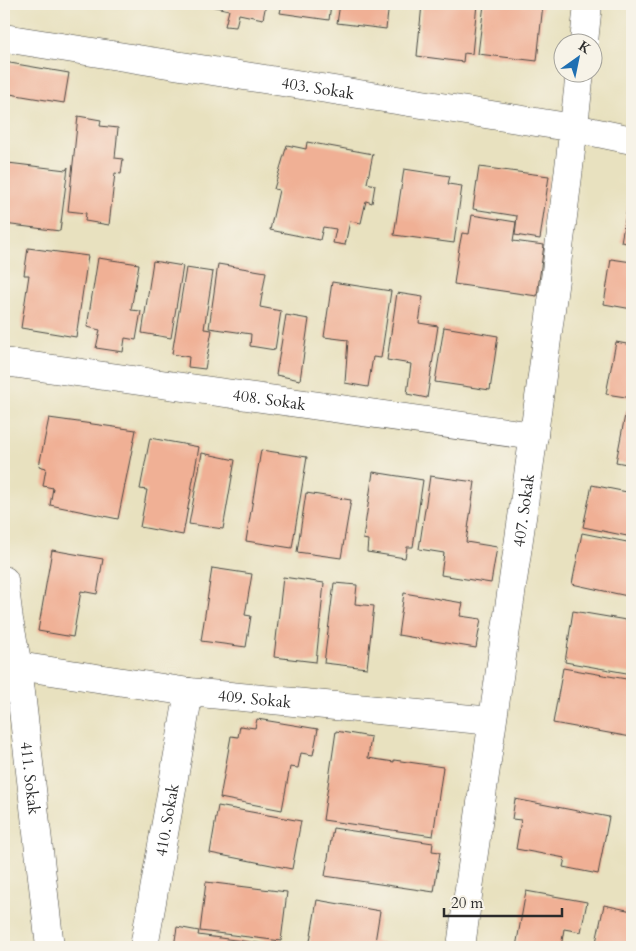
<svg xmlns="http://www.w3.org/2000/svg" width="636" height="951" font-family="Cardo,serif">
<rect width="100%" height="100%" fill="#f7f3e8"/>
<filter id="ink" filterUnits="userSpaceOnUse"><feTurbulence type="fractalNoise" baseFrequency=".02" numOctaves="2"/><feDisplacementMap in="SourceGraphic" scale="10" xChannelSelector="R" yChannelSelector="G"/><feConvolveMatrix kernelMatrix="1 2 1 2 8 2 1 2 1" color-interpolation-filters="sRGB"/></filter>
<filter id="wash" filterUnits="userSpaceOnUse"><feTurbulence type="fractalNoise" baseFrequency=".0096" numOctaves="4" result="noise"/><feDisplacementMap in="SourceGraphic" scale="20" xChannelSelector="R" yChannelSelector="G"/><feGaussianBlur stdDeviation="1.12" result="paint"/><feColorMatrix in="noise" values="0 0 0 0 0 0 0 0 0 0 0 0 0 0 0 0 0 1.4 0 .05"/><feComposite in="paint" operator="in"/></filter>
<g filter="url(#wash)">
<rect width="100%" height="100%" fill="#e8e1bf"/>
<g id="blocks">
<path fill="#f0b095" d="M206,4H266L263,19L239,14L236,27L225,26L229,10L206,5Z
M282,4H331L329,20L280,13Z
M340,4H389L386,29L337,23Z
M422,4H477L472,54L464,53L463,62L417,56Z
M484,4H543L537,61L478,54Z
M4,62L69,73L64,103L4,93Z
M78,116L101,120L100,126L118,128L115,158L123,159L121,174L115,173L109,225L85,221L86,213L68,211Z
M307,142L373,154L367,183L375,185L372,203L366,201L361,223L350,221L345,245L333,243L336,229L323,227L320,240L270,230L279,190L274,189L287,145L306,149Z
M8,163L66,170L68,167L60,231L4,224V198Z
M479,167L549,176L540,239L515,235L517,216L473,209Z
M404,169L450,176L448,184L462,186L454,243L394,235Z
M631,187H632V244L621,242Z
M472,215L516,222L513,241L544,245L537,296L454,284L459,248L462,233L469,234Z
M28,248L88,256L76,337L21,328L29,275H24Z
M98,258L139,264L131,310L141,311L136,340L125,338L123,352L96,348L100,330L87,327Z
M611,259L632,262V309L604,304Z
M153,261L183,266L171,338L142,333Z
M218,264L266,272L260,307L281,311L275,350L250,346L251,334L209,328Z
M186,268L213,272L204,329L212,330L205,369L188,367L189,357L172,354Z
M332,282L391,291L381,358L373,357L368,387L345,383L348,340L324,337Z
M397,293L423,297L419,323L438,326L427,398L407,394L411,364L387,360Z
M286,315L309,319L300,380L276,375Z
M444,327L498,336L490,390L435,382Z
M616,342L632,345V398L606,394Z
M626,410L632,411V465L616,462Z
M49,418L136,430L118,519L50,505L53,488L43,486L46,468L39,466Z
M150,438L199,447L183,535L140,527L147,490L140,489Z
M261,450L307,457L292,548L246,541Z
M202,453L235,460L223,529L189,524Z
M373,472L423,480L413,547H407L405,558L367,552L368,540L363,539Z
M430,476L475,482L466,542L497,547L491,583L441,575L444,553L419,549Z
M592,485L632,493V537L583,527Z
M306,493L351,500L341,558L297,552Z
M582,533L632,543V597L572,584Z
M52,550L103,559L97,594L81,591L73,637L38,631Z
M212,568L252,574L245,615L251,616L246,647L201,641Z
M283,577L324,583L316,662L274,657Z
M334,583L357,585L355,604L374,606L367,668L324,663Z
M404,593L463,603L460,616L481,619L476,648L398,635Z
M573,611L632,621V674L565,662Z
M563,668L632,680V729L631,737L553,723Z
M257,719L318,729L313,755L301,753L298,768L290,767L282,810L220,798L231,736L238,737L240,726L255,728Z
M336,731L371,737L368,758L394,762V760L443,767L433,836L323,820Z
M515,799L609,817L598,874L563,867L565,858L516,849L521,820L512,819Z
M218,806L301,821L292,869L210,853Z
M333,828L433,843L432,851L440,852L434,892L325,876Z
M206,882L287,892L281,941L200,931Z
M526,891L587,902L581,932L564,929L561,947H516Z
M317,900L380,911L375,942L401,947H309Z
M604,905L632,911V947H595Z
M177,927L199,931L198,935L279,946V947H174Z"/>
</g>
</g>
<g filter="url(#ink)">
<use href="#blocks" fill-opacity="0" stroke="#474641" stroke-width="1"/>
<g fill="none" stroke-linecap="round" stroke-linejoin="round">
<defs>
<g id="street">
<path id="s1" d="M4,38L574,128L632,140"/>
<path d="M584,42L588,4"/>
<path id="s2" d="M4,362L534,436"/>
<path id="s3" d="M4,580L9,620L18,666L50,947"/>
<path id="s4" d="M18,666L189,692L492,721"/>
<path id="s5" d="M144,947L189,692"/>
<path id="s6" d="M461,947C500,656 548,365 580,72"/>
</g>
</defs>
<use href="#street" stroke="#474641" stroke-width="29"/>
<use href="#street" stroke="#fff" stroke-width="28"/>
</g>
</g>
<g text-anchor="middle" stroke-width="4" stroke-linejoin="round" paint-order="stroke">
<g font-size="16" fill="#2b2b2b" stroke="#f7f3e8">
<text dy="6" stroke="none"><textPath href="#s1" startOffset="318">403. Sokak</textPath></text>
<text dy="6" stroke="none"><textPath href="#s2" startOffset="268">408. Sokak</textPath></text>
<text dy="6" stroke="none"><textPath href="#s6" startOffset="441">407. Sokak</textPath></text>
<text dy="6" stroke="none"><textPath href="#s4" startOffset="239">409. Sokak</textPath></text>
<text dy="6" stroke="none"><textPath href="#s3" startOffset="200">411. Sokak</textPath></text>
<text dy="6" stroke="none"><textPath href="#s5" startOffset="129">410. Sokak</textPath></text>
</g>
</g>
<rect width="636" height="951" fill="none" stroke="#f7f3e8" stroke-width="20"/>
<g transform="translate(578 58) rotate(33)"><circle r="24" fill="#f7f3e8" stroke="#a5a39c"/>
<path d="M0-4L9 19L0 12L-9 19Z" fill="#1f6fb2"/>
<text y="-8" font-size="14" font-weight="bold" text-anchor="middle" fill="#2b2b2b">K</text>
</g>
<path d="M444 908v8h118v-8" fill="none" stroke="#2b2b2b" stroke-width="2.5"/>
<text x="451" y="908" font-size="15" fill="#2b2b2b" stroke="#f7f3e8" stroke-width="4" paint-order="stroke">20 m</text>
</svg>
